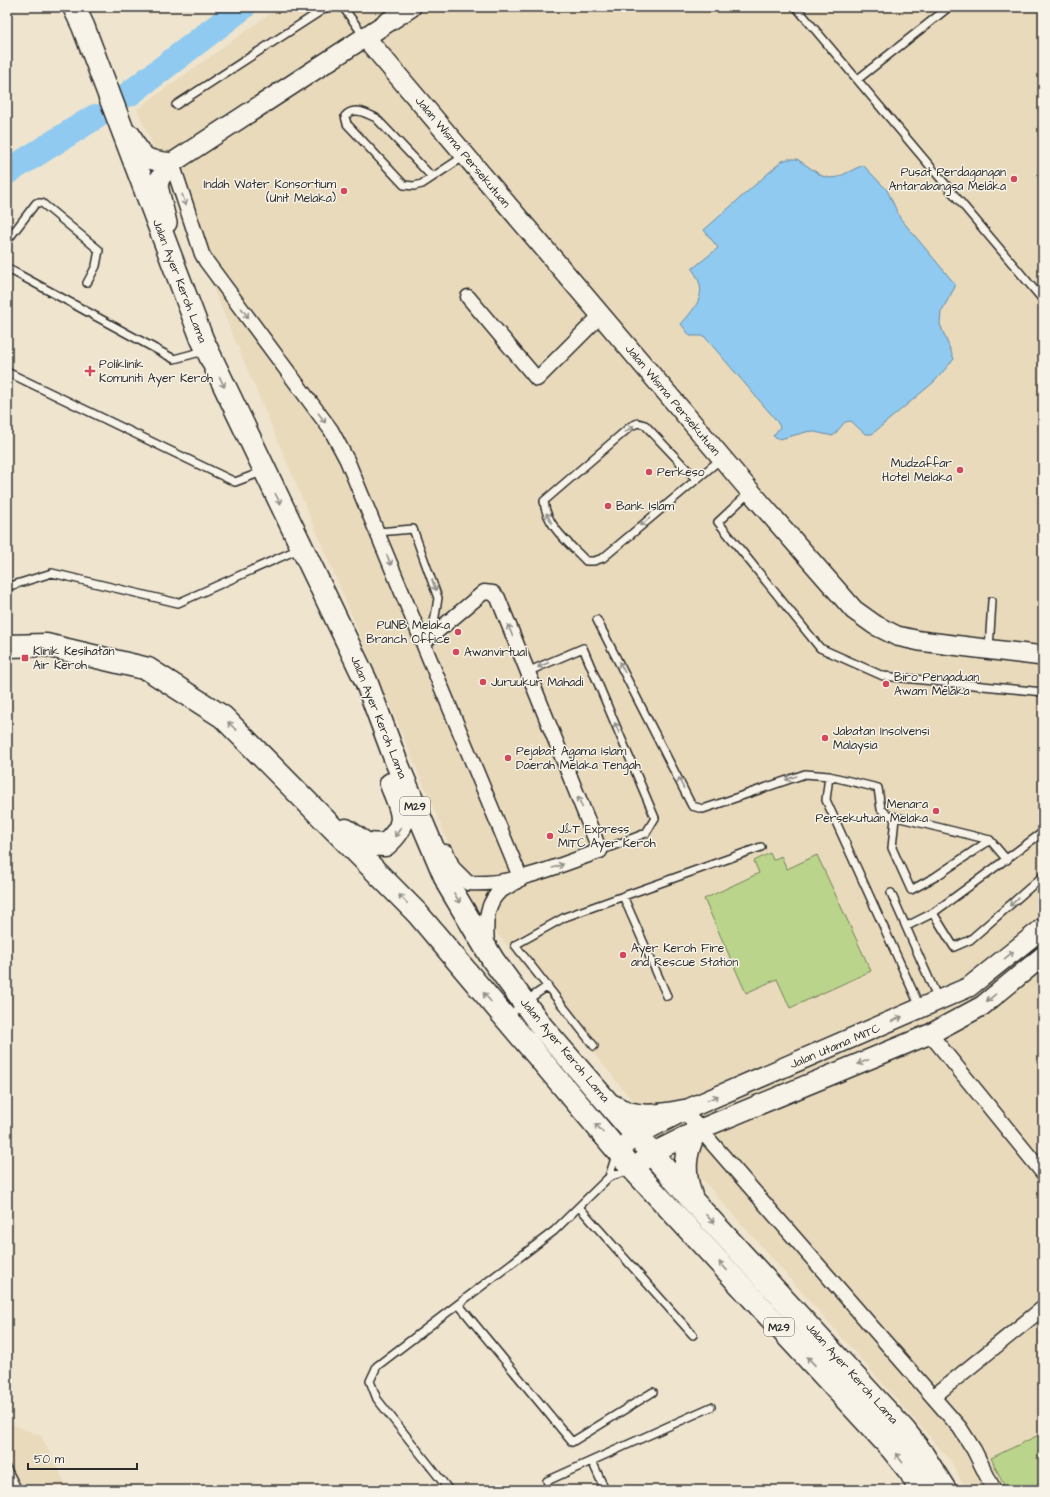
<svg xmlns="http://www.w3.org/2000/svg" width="1050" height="1497" font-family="'Architects Daughter',sans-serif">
<rect width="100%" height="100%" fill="#efe4ce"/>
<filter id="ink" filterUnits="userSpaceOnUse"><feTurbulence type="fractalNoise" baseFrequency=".025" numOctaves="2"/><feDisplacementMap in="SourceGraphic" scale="8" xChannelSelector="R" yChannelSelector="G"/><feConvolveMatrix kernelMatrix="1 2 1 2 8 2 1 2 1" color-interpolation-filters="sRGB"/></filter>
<g filter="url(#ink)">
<path fill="#e9dabc" d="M279,7H1043V1490H966L951,1461L630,1098L475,906L137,109Z
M7,1422L41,1436L69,1490H7Z"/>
<path fill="#bad48b" stroke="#72805b" d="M770,853L773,860L781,856L787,869L817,855L871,971L790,1008L777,979L746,993L704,899L759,873L754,861Z
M1043,1433V1490H1006L991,1458Z"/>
<path fill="#90caf0" stroke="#688aa1" d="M788,159H797L822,176L830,178L838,177L863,165L887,190L900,218L955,284V287L941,312L940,324L954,359L934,382L872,434H865L851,421L845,422L833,436L810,431L780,439L773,436L780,427L776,420L704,336H690L681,324C698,305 709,292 692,269L718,248L704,230L782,161Z"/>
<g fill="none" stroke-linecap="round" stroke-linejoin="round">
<path stroke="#90caf0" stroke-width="26" d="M129,94L243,7
M7,172L95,117"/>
<defs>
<path id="lane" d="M343,7L364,36
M796,7L1043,300
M858,79L949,7
M176,105L327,7
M432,177L376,118C366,113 354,106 345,116L347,124L404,185L414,186L422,184L466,155
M7,241L36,203H42L99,250L96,266L87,283
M7,268L174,359L204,351
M7,372L235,482L262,472
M696,479L645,425L638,423L631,426L544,501C546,526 570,544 586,561H594L603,558L722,458
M750,492L718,522L820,648L883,676L1043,692
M378,532L413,529L438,598L432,635
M7,587L52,573L178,603L301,548
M597,620L692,806L703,809L715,805L805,774L829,776L878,788L881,809L888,815L990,840L1007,860
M989,649L992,601
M527,672L583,648L655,818L646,833L600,851
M829,776L826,800L920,1007
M895,818L892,848L911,890L935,877L990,840
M891,893L938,999
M623,896L667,996
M933,913L954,947L970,940L1043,876
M907,926L933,913L1043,832
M507,1018L524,1002L548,986
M594,1046L515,945L565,917L761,847
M609,1177L616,1155
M579,1207L693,1335
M459,1305L572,1442L653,1392
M592,1461L605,1490
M7,1469L18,1490
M547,1481L711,1407
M449,1490L377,1399L370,1381L377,1366L554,1231L609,1177L630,1170"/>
<path id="street" d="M172,163L202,254L206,261L331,430L347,460L521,879
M468,297L537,379L601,315
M423,643L484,592L493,593L498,598L600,851C557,866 514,886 468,883L453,868L446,852
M487,946C486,929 484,909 497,894C502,889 510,886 516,882
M930,1034L1043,1173
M684,1111L960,1428L974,1450L994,1490
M933,1397L1043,1308"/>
<path id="secondary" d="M365,37L750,491L854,610L875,625L897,636L920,641L1043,656
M131,135C142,160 147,160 172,163
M167,223L158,186L160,178L172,163L411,7
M618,1150L637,1135L690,1108L969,987L1043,928
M633,1169L652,1153L698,1130L930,1034L982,1006L1043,956"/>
<path id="primary" d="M74,7L83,26L202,339L366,681L396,761L449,886L493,960L542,1027L692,1200L904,1430L921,1452L945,1490
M7,646L46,645L148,669L223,717L417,913L633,1169L891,1448L911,1473L920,1490
M346,830L366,844L385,845C411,823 402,812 391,784
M613,1106C635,1120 659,1116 684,1111
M691,1196C683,1172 684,1154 695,1132"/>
</defs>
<use href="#lane" stroke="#2b2b2b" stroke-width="10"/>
<use href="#street" stroke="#2b2b2b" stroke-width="17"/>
<use href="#secondary" stroke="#2b2b2b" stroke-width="22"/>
<use href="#primary" stroke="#2b2b2b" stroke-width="25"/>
<use href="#lane" stroke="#f7f3e8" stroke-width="7"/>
<use href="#street" stroke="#f7f3e8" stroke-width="14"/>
<use href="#secondary" stroke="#f7f3e8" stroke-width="19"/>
<use href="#primary" stroke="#f7f3e8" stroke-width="22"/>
</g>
<defs><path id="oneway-shaft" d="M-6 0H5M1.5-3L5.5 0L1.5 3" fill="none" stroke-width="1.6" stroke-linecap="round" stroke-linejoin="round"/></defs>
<g stroke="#918f8a">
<use href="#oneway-shaft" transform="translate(184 200) rotate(72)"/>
<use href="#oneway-shaft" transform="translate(245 313) rotate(53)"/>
<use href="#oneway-shaft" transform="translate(222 382) rotate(65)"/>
<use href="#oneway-shaft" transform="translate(322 418) rotate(53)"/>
<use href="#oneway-shaft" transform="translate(629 429) rotate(-37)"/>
<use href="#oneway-shaft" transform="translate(278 499) rotate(63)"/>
<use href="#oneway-shaft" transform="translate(549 518) rotate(-118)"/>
<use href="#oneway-shaft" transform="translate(645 522) rotate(140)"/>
<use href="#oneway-shaft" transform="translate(389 560) rotate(67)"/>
<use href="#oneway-shaft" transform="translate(434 585) rotate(70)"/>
<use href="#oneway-shaft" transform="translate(510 630) rotate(-112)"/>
<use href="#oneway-shaft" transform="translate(543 665) rotate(157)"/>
<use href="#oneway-shaft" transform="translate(622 667) rotate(-118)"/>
<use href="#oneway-shaft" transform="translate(232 726) rotate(-135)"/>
<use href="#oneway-shaft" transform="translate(617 728) rotate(-113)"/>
<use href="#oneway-shaft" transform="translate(791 778) rotate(161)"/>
<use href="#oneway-shaft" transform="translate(681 783) rotate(-116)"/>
<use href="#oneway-shaft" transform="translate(580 802) rotate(-112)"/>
<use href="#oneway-shaft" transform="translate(398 832) rotate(123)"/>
<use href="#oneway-shaft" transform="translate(558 866) rotate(-19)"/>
<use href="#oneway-shaft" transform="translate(457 898) rotate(59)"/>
<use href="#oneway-shaft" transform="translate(403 899) rotate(-135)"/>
<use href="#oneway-shaft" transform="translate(1014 902) rotate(139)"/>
<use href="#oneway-shaft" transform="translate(1009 955) rotate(-39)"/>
<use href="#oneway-shaft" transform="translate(487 997) rotate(-130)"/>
<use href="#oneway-shaft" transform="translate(991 998) rotate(140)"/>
<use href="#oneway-shaft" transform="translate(897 1019) rotate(-23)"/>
<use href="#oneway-shaft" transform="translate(863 1062) rotate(158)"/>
<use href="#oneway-shaft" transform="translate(713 1098) rotate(-23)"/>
<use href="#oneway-shaft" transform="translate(599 1128) rotate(-131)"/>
<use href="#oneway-shaft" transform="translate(710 1219) rotate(47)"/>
<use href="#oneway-shaft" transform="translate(723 1266) rotate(-133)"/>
<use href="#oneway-shaft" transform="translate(811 1361) rotate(-133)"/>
<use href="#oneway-shaft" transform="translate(899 1458) rotate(-128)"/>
</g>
</g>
<g fill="#d1495b" stroke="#f7f3e8" stroke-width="1.5">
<circle cx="1014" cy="179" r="4"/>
<circle cx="344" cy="191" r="4"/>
<path d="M88 365h4v4h4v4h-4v4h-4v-4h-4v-4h4z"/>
<circle cx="960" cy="470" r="4"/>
<circle cx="649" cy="472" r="4"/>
<circle cx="608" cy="506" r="4"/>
<circle cx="458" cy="632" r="4"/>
<circle cx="456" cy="652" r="4"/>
<rect x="21" y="654" width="8" height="8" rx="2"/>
<circle cx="483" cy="682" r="4"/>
<circle cx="886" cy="684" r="4"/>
<circle cx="825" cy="738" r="4"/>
<circle cx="508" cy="758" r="4"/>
<circle cx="936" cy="811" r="4"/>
<circle cx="550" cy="836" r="4"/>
<circle cx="623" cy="955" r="4"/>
</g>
<g text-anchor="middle" stroke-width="3" stroke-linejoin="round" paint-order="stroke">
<g fill="#f7f3e8" stroke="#686764" stroke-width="1">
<rect x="400" y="797" width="30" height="18" rx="3"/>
<rect x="764" y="1318" width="30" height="18" rx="3"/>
</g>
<g font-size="11" font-weight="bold" fill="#2b2b2b">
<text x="415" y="810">M29</text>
<text x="779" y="1331">M29</text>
</g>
<g font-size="12" fill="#2b2b2b" stroke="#f7f3e8">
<text transform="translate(463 152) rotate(50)" y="4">Jalan Wisma Persekutuan</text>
<text transform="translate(180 281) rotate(69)" y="4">Jalan Ayer Keroh Lama</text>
<text transform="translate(673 400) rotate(50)" y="4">Jalan Wisma Persekutuan</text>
<text transform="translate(379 717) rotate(68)" y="4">Jalan Ayer Keroh Lama</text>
<text transform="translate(835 1046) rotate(-23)" y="4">Jalan Utama MITC</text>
<text transform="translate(565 1050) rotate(50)" y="4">Jalan Ayer Keroh Lama</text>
<text transform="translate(852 1373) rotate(48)" y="4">Jalan Ayer Keroh Lama</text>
</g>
<g font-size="12" fill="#2b2b2b" stroke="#f7f3e8" text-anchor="start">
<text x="1006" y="176" text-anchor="end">Pusat Perdagangan<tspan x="1006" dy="14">Antarabangsa Melaka</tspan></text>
<text x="336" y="188" text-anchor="end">Indah Water Konsortium<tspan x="336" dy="14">(Unit Melaka)</tspan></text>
<text x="99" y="368">Poliklinik<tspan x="99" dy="14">Komuniti Ayer Keroh</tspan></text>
<text x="952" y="467" text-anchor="end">Mudzaffar<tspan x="952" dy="14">Hotel Melaka</tspan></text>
<text x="657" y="476">Perkeso</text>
<text x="616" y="510">Bank Islam</text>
<text x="450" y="629" text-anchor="end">PUNB Melaka<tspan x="450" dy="14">Branch Office</tspan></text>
<text x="33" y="655">Klinik Kesihatan<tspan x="33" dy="14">Air Keroh</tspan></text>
<text x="464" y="656">Awanvirtual</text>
<text x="894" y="681">Biro Pengaduan<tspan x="894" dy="14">Awam Melaka</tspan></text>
<text x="491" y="686">Juruukur Mahadi</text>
<text x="833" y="735">Jabatan Insolvensi<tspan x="833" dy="14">Malaysia</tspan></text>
<text x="516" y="755">Pejabat Agama Islam<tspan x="516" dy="14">Daerah Melaka Tengah</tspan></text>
<text x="928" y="808" text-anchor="end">Menara<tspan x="928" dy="14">Persekutuan Melaka</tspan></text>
<text x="558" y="833">J&amp;T Express<tspan x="558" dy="14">MITC Ayer Keroh</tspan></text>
<text x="631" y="952">Ayer Keroh Fire<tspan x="631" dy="14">and Rescue Station</tspan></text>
</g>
</g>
<rect width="1050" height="1497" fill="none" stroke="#f7f3e8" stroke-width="24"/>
<rect x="12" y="12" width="1026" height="1473" fill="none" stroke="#2b2b2b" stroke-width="1.5" filter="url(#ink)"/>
<path d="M28 1463v6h109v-6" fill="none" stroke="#2b2b2b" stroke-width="2"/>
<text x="34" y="1463" font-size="12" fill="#2b2b2b" stroke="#f7f3e8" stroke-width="3" paint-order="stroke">50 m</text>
</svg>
